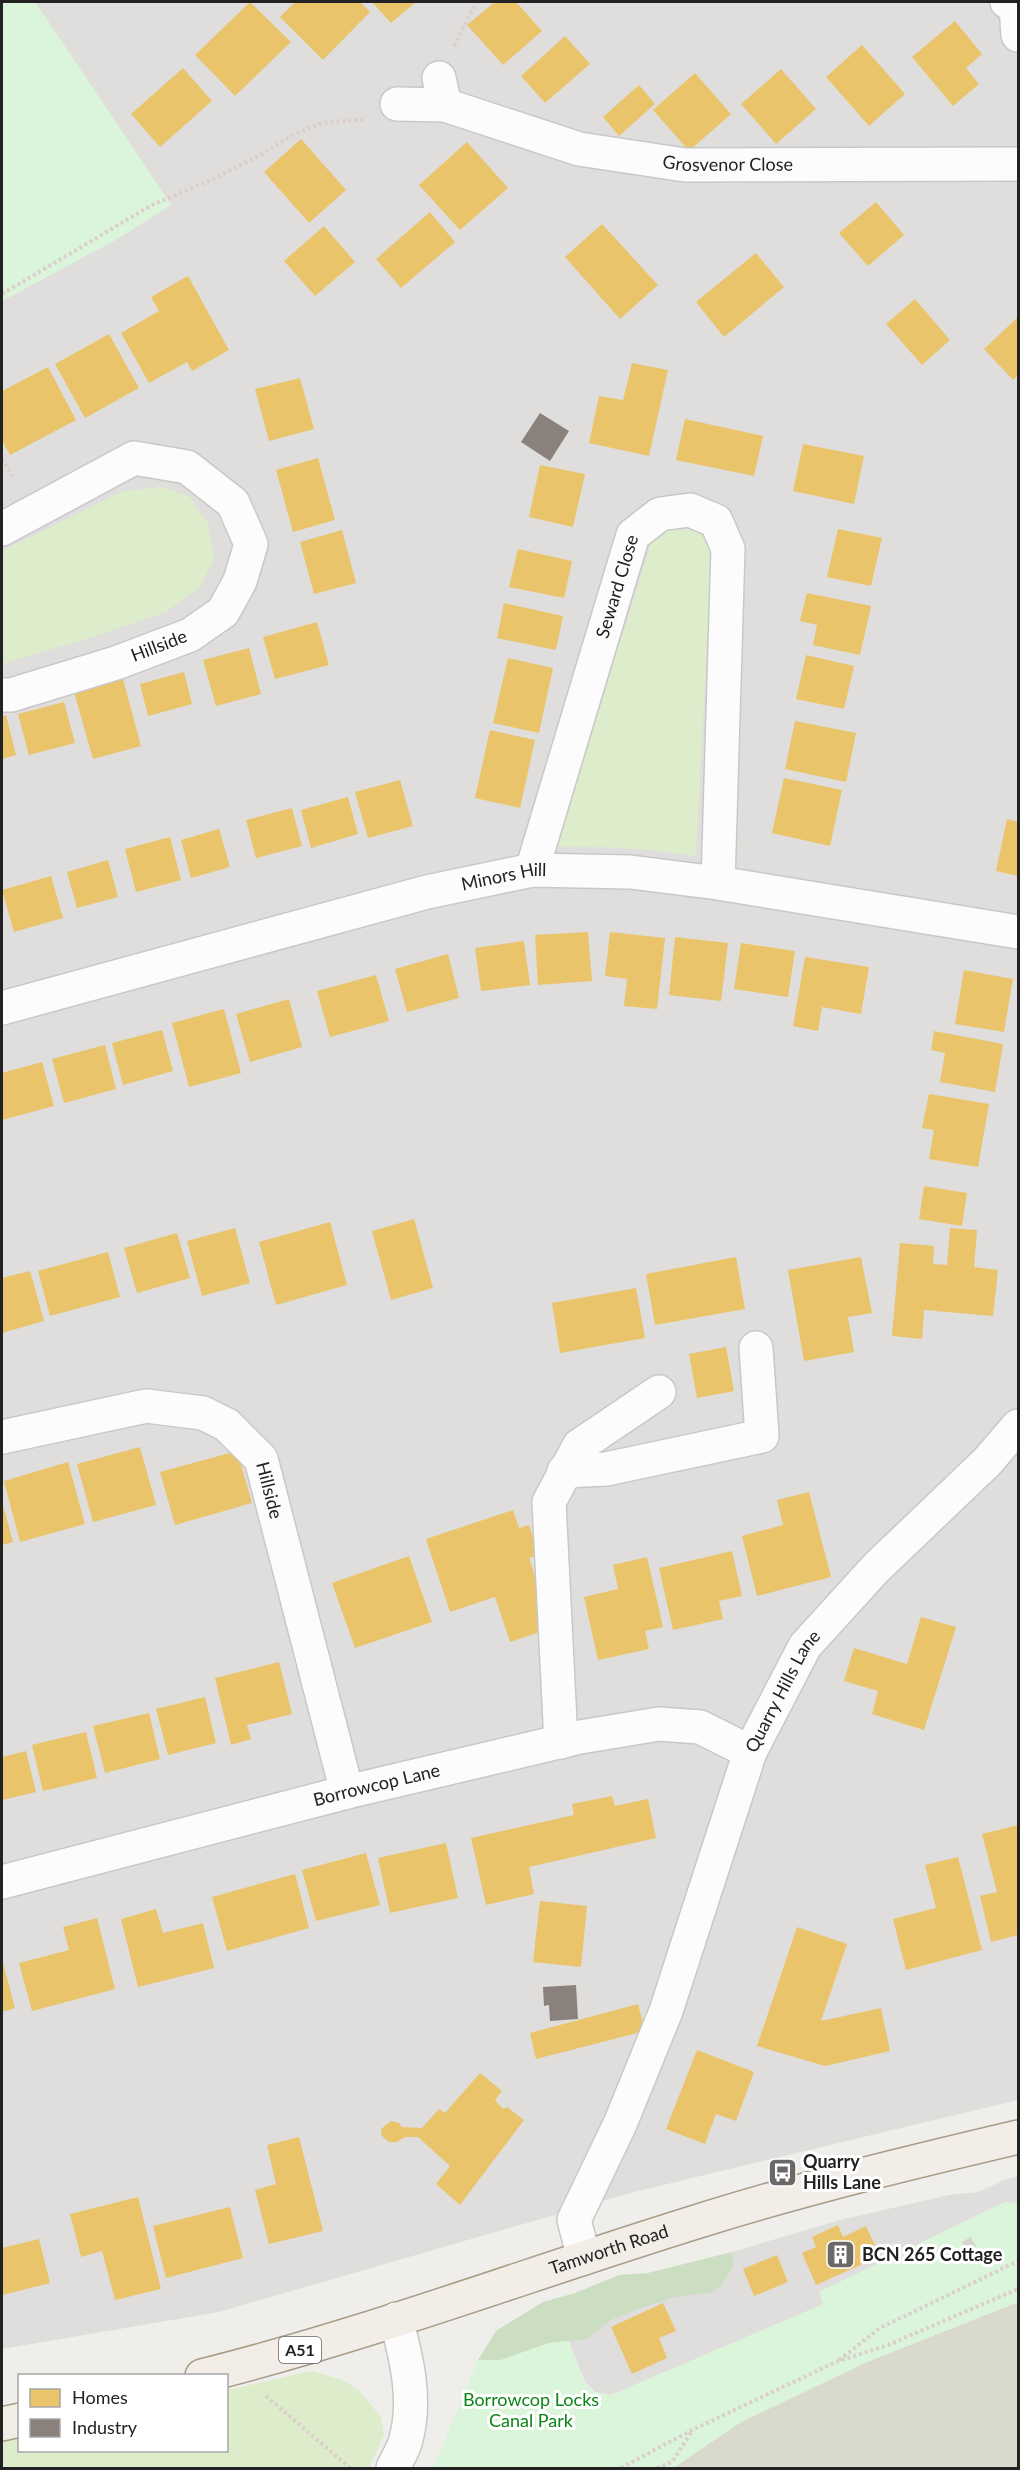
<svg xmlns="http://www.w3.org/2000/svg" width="1020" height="2470" font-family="Lato,sans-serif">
<rect width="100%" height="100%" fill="#f0eeeb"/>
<path fill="#dfdedc" d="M35,2H1018V2100L634,2192L219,2312L2,2349V301L117,239L171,205Z
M1018,2176V2204L1005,2202L819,2292L824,2304L611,2395L595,2392L585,2382L561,2322L648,2273L732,2252L840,2220L949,2195L978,2192L1007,2179Z"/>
<path fill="#d9d9cd" d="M1018,2302V2468H673L741,2422L867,2362Z"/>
<path fill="#ddeccb" d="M162,487L190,497L208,524L214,559L199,588L166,612L93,637L2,664V551L123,491Z
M686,529L702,534L712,548L696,856C649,849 603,846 556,847L651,544L663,530Z
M311,2371L340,2379L358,2389L381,2417L384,2435L369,2468H2V2442L19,2438L20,2450H226L227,2390Z"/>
<path fill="#cbdec1" d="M732,2252L734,2265L722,2284L713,2292L675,2297L644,2307L611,2320L587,2339L549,2343L501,2360H478L496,2331L543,2302L575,2293L619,2275L648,2273Z"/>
<path fill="#daf5da" d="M2,2H35L171,205L117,239L2,301Z
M1005,2202L1018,2204V2302L867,2362L741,2422L673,2468H433L478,2360H501L549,2343L568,2341L585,2382L595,2392L611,2395L823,2304L819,2292Z"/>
<path fill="#e9c46a" d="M250,2L291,42L235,96L195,55Z
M295,2H360L370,12L323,60L280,17Z
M372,2H416L391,23Z
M495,2H516L542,31L503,65L467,25Z
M955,21L982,54L966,68L979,84L953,106L912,57Z
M565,36L590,64L545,103L521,76Z
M862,45L905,94L869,126L826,77Z
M183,68L212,101L160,147L131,114Z
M781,69L816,109L776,144L741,104Z
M695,73L731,114L689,151L653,110Z
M639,85L655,104L619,136L603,117Z
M301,139L346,190L309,223L264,172Z
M467,142L508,188L460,230L419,185Z
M876,202L904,235L868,266L839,233Z
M430,212L455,242L401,288L376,259Z
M602,224L658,285L620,319L565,257Z
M324,226L355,262L315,296L284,261Z
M756,253L784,287L724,337L696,302Z
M188,276L229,350L192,371L187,362L149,383L121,333L159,311L151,297Z
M915,299L950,340L922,365L886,324Z
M1018,317V375L1013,380L984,349Z
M109,334L139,388L85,418L55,364Z
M632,363L668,370L649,456L589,443L599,396L623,400Z
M48,367L76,420L10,455L2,440V391Z
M300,378L314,429L269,441L255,389Z
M685,419L763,436L754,476L676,460Z
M803,444L864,456L854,504L793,491Z
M318,458L335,520L293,532L276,470Z
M540,465L585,474L573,527L529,517Z
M838,529L882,538L871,586L827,577Z
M342,530L356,583L314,594L300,542Z
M518,549L572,561L564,598L509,587Z
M807,593L871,606L860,655L813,645L817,625L800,621Z
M504,603L563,616L556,650L497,638Z
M317,622L329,665L275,679L263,637Z
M249,648L261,694L216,706L203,660Z
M806,655L854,666L844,709L796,699Z
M508,658L553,668L539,733L493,723Z
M184,672L192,704L148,716L140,684Z
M123,679L141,746L93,759L74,692Z
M64,702L75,743L29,755L18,714Z
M6,715L16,755L2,759V716Z
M795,721L856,733L846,782L785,769Z
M490,730L535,740L520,808L475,798Z
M784,778L842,790L830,846L772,833Z
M400,780L413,826L368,838L355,792Z
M348,797L358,834L311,848L301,810Z
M292,808L302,846L256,858L246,820Z
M1007,819L1018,822V876L996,871Z
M219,829L230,867L191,878L181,840Z
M170,837L181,880L136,892L125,849Z
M108,860L118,897L77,908L67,872Z
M51,876L63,918L14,932L2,890Z
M588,932L592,981L538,985L535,935Z
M610,932L665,938L657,1009L624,1006L627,979L605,976Z
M675,937L728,943L721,1001L669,995Z
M524,941L530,985L481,991L475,948Z
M741,943L795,951L788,997L734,989Z
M448,954L459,998L407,1012L395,969Z
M805,957L869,967L861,1014L822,1007L818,1031L793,1026Z
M964,970L1013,979L1004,1032L955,1024Z
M376,975L389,1021L330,1037L317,991Z
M289,999L302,1047L250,1062L236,1014Z
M224,1009L241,1073L189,1087L172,1023Z
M162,1030L173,1071L123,1085L112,1043Z
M934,1031L1003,1044L995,1092L940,1082L945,1053L931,1050Z
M105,1045L116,1089L64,1103L52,1059Z
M42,1062L54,1106L2,1120V1073Z
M929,1094L989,1104L978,1167L929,1159L934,1130L922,1128Z
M924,1186L967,1193L962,1226L919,1219Z
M414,1219L433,1288L391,1300L372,1231Z
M330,1222L347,1285L276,1305L259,1242Z
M235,1228L250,1283L202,1296L187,1241Z
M950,1228L977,1230L974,1267L998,1270L993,1316L924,1310L922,1339L892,1336L900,1243L934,1246L933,1264L947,1265Z
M177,1233L190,1278L137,1293L124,1248Z
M108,1252L120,1297L50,1316L38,1271Z
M736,1257L745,1309L655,1325L646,1274Z
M861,1257L872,1313L848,1317L854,1352L804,1361L788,1270Z
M30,1271L44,1321L2,1333V1278Z
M636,1288L645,1338L560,1353L552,1303Z
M726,1347L734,1391L697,1398L689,1354Z
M140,1447L156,1505L93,1522L77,1464Z
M237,1451L252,1503L175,1525L160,1472Z
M68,1462L85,1524L20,1542L4,1481Z
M809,1492L831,1577L757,1596L742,1536L783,1525L777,1500Z
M2,1502L13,1542L2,1545Z
M513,1510L519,1528L529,1525L539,1555L529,1558L552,1628L510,1642L495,1597L450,1612L426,1539Z
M732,1551L742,1596L719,1601L723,1619L673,1630L659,1568Z
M409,1556L432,1622L355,1648L332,1583Z
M647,1557L663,1627L645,1631L649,1649L598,1660L584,1597L618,1589L613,1565Z
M921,1617L956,1627L924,1730L872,1714L878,1691L844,1681L854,1648L907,1664Z
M279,1662L292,1714L247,1725L251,1739L231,1745L215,1678Z
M205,1697L216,1743L168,1755L156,1709Z
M149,1713L160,1759L105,1773L93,1726Z
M86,1732L97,1778L43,1791L32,1745Z
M26,1751L36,1792L2,1800V1757Z
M612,1796L615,1806L648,1799L656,1838L529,1867L534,1894L486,1905L471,1838L574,1815L572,1804Z
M1018,1825V1935L991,1942L980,1896L997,1892L982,1834Z
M446,1843L458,1898L390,1913L378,1858Z
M366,1853L380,1905L316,1921L302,1870Z
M958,1857L982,1950L906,1970L893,1919L936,1908L925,1865Z
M295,1874L309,1928L227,1951L212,1897Z
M540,1901L587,1906L581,1967L533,1962Z
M156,1909L163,1933L203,1923L214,1968L138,1987L121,1919Z
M97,1918L115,1989L32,2011L19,1963L69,1950L63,1927Z
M797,1927L847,1944L821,2021L881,2008L890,2051L825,2066L757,2046Z
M2,1959L15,2008L2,2012Z
M638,2004L645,2031L536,2059L530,2033Z
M697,2050L754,2072L736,2121L716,2114L705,2144L666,2129Z
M480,2073L502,2091L495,2100L503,2109L507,2107L524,2120L460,2205L436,2184L450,2166L418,2137H405L397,2142H389L382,2136L381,2129L391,2121L399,2123L402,2127L422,2128L439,2109L445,2113Z
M299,2137L323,2231L269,2244L255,2190L276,2184L267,2145Z
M138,2197L161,2289L115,2300L102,2251L81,2257L70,2214Z
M230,2207L243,2258L166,2278L153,2226Z
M838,2225L843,2237L866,2226L880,2256L816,2285L802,2253L816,2247L812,2237Z
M39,2239L50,2283L2,2295V2248Z
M777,2255L788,2282L754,2296L743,2269Z
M663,2303L676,2331L659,2338L667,2358L632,2374L611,2327Z"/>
<path fill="#8a817c" d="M540,413L569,431L550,461L521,442Z
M576,1985L578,2019L550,2021L549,2005L544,2006L543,1987Z"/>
<path fill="#d7d4d2" d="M971,2237L976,2246L967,2251L962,2242Z"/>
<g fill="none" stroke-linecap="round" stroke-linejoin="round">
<defs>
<g id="minor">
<path d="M1007,2L1016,6L1018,35"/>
<path d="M397,104L445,105L439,78"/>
<path id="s1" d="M445,105L579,149L685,165L1018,164"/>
<path d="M2,529L134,458L187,467L233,503L251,544L240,581L223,612L190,635L116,663L11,695H2"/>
<path id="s2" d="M532,870L633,535L660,514L690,510L716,521L728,549L718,883"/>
<path id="s3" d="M2,1008L427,892L532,870L630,872L718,883L1018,932"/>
<path id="s4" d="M2,1437L146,1406L203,1413L227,1425L261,1459L347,1792"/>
<path d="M564,1471L606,1469L762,1436L756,1348"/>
<path d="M561,1742L549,1502L579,1446L659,1392"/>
<path id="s5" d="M2,1882L347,1792L580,1737L659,1724L700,1727L750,1752"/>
<path id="s6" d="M584,2258L574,2220L620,2124L666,2011L750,1752L805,1646L876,1568L987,1462L1018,1426"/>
</g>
<path id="tertiary" d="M393,2468C397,2459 404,2449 406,2439C417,2400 406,2356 396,2319"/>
<g id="primary">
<path id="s7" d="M202,2376C370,2334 534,2272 699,2221C804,2188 912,2162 1018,2137"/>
<path d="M2,2424L20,2420"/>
</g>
</defs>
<use href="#minor" stroke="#c9c8c7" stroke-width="36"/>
<use href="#tertiary" stroke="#c9c8c7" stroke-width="36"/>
<use href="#primary" stroke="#a79c86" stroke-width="36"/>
<path stroke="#dccecd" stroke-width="4" stroke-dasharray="3 3" stroke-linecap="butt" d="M454,46L476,2
M2,294L152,205L211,180L262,154L294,134L322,123L365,119
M2,459L15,480
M839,2360L880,2328L1018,2261
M266,2396L350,2468
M621,2468L692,2430L836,2362L888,2345L1018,2289
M657,2468L672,2462L692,2431"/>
<use href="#minor" stroke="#fdfcfc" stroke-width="33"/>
<use href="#tertiary" stroke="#fdfcfc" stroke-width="33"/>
<use href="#primary" stroke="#f3ede7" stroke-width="33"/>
</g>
<defs>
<symbol id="bus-square" viewBox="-11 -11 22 22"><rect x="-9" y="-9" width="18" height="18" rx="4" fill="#6a6968" stroke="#fff"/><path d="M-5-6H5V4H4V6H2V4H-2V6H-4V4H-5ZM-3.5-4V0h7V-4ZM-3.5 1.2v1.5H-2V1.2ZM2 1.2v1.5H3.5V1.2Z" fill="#fff"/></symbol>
<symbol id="building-square" viewBox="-11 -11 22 22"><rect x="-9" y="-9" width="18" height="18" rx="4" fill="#6a6968" stroke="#fff"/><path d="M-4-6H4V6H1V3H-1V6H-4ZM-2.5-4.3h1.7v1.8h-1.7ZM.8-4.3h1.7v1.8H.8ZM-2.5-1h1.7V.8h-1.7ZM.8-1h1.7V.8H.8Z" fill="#fff"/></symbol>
</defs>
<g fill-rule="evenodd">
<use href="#bus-square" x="766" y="2156" width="33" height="33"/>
<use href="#building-square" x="824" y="2238" width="33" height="33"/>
</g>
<g text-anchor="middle" stroke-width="6" stroke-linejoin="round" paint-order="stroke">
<rect fill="#fff" stroke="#646464" stroke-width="1.5" x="279" y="2337" width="42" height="26" rx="4.5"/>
<g font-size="16" font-weight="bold" fill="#222">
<text x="300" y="2356">A51</text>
</g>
<g font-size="18" fill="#222" stroke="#fff">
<text dy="6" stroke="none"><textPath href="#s1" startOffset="291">Grosvenor Close</textPath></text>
<text dy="6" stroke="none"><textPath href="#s2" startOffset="296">Seward Close</textPath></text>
<text transform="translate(159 646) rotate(-21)" y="6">Hillside</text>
<text dy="6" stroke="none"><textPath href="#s3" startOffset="519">Minors Hill</textPath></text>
<text dy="6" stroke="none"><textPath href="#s4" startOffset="312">Hillside</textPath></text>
<text dy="6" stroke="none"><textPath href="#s6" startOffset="609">Quarry Hills Lane</textPath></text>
<text dy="6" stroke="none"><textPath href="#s5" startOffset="387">Borrowcop Lane</textPath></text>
<text dy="6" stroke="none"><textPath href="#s7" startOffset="426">Tamworth Road</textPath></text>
</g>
<g font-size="18" font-weight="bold" fill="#222" stroke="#fff" text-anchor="start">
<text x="803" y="2168">Quarry<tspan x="803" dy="21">Hills Lane</tspan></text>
<text x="862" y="2261">BCN 265 Cottage</text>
</g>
<g font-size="18" fill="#0c8416" stroke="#fff">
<text x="531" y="2406">Borrowcop Locks<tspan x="531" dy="21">Canal Park</tspan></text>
</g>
</g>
<rect width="1020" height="2470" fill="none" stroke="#222222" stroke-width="6"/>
<rect x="18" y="2374" width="210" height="78" fill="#ffffff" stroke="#a7a7a7" stroke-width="1.5"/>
<rect x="30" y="2389" width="30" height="18" fill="#e9c46a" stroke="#a7a7a7" stroke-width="1.5"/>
<text x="72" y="2404" font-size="18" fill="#222222">Homes</text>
<rect x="30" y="2419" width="30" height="18" fill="#8a817c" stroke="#a7a7a7" stroke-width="1.5"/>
<text x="72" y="2434" font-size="18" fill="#222222">Industry</text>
</svg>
